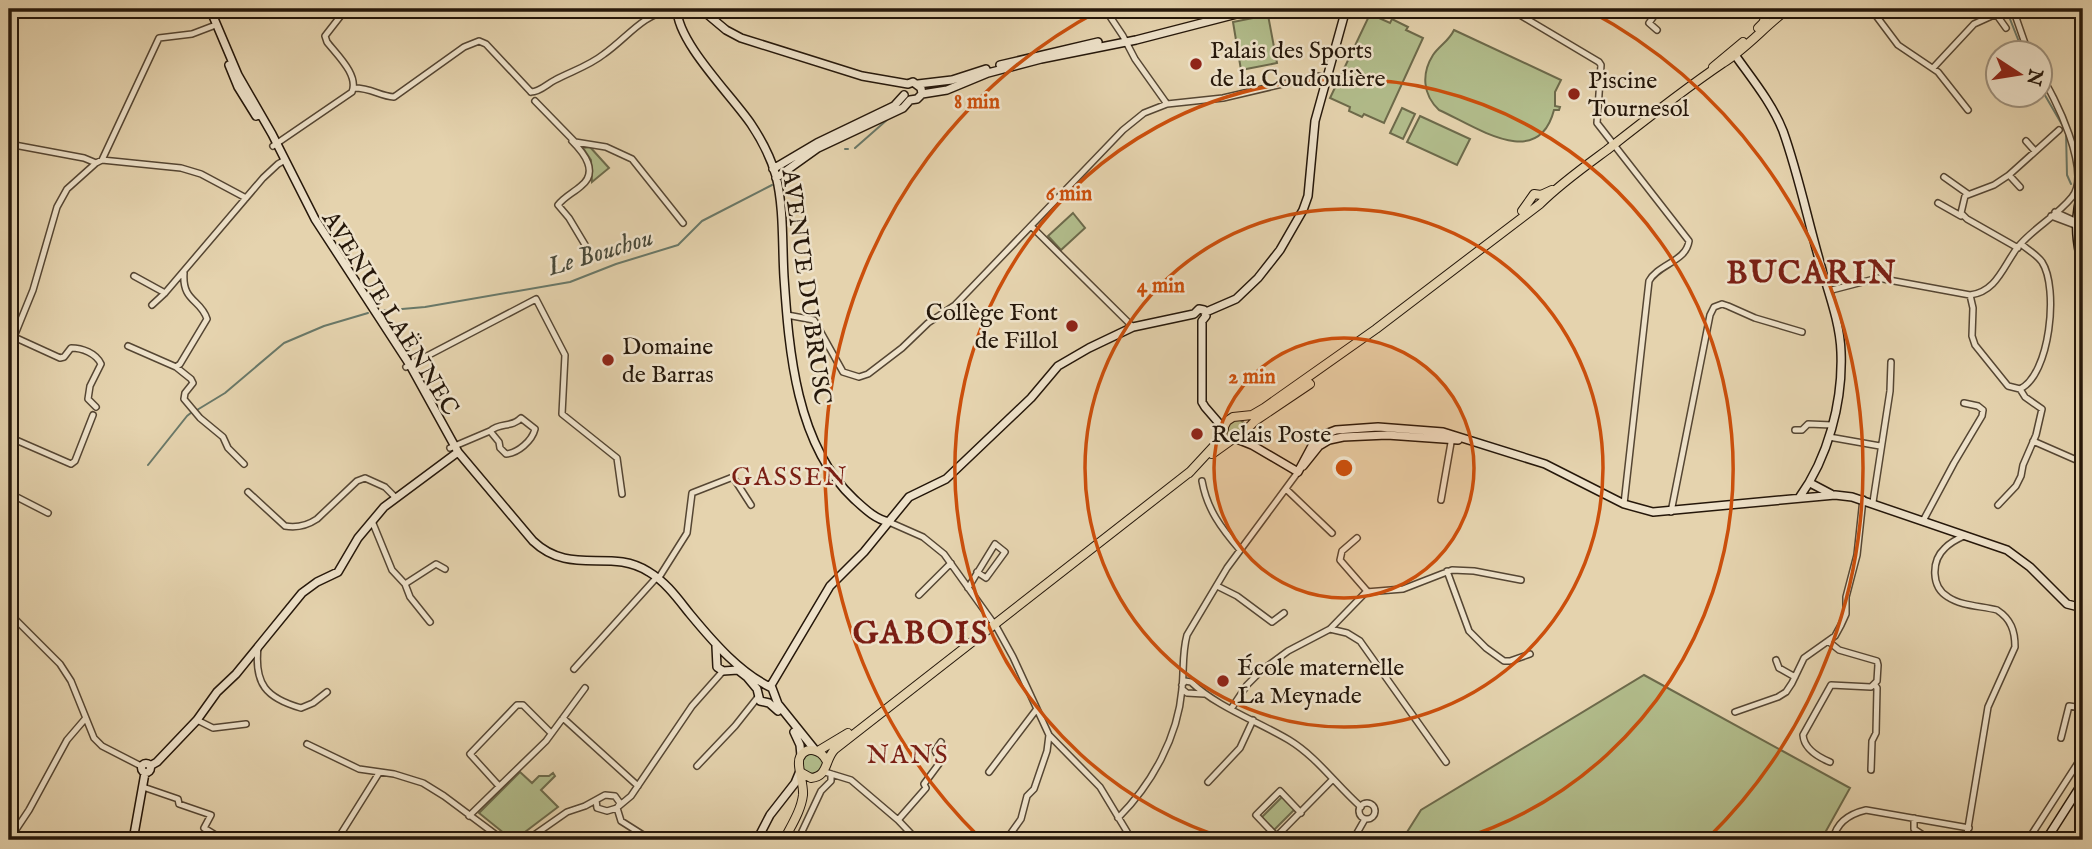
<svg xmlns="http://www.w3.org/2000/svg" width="2092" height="849" font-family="'IM FELL English',serif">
<rect width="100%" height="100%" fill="#e5d3ae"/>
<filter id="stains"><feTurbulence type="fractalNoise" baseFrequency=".00286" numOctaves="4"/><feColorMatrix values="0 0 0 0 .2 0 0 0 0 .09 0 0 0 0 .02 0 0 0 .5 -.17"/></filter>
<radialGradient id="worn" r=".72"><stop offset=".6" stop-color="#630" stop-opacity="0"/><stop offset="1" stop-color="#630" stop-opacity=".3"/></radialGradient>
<path fill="#b2bd8c" stroke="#6c6a4b" stroke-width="2" d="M1370,14L1390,23L1392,19L1408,27L1406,30L1423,38L1384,123L1364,114L1362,117L1349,111L1350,107L1330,98Z
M1268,15L1277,63L1241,70L1233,22Z
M1454,30L1561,80L1555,92V106L1560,107L1559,110H1554C1538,172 1475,126 1439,110C1423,95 1421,74 1433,55C1440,45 1449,41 1454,30Z
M1402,108L1415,114L1403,139L1390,133Z
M1420,116L1470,139L1457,165L1407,142Z
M590,147L609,168L592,182L591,160L583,148Z
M1073,213L1085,228L1061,250L1048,236Z
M1226 429a10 10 0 1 1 20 0a10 10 0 1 1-20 0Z
M1644,675L1850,788L1821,840H1402L1421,810Z
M804,753H821L826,769L807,777L799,760Z
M520,772L532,783L539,776H549L553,773L555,776L541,790L558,807L517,838H510L479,813Z
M1284,795L1296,808L1272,832L1260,819Z"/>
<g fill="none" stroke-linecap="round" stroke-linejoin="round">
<path stroke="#697868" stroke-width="2" d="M2006,9L2023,52
M2039,85L2064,128
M2066,133L2067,175L2071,184
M855,148L888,119
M845,149H848
M379,311L425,307L570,282L616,264L678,245L702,221L772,185
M197,410L225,393L284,343L324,326L368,313
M148,465L187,416L192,412"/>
<defs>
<path id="street" d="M1105,9L1123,36L1135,59L1167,104
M1510,9L1599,62L1601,65L1597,123L1689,241C1686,262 1658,264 1649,281L1624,504
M1871,9L1898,45L1938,72L1968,110
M2013,9L2028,52
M1346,11L1368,9
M1657,30L1649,23L1659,9
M1933,68L1974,24L1996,14L2006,28
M354,88C372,88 379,96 394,97L464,47L479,41L486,44L531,92
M531,92C540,92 547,84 555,80C572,71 589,66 604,54C628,37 641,16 671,9
M535,101L575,142L606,147L632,159L683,223
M572,141C584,153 599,172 581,186C573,193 564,197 558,205L569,218L593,258
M2026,141L2035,151
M9,144L84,158L96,163L102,160L181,168L201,174L246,198
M273,146L352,92C359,75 337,55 327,42L325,36L346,9
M102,160L159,38L192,34L213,26
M2009,175L2020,187
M1944,177L1968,194
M1938,203L1961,216
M2055,212L2077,222
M2051,216L2075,225L2077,223
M1031,226L1133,327
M2018,248L1967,219L1961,213L1965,196L1994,185L2009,175L2059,130
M134,276L165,293
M1828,291L1878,278L1970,295C1996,292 2003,267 2017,248C2033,228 2056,217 2072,197C2092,173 2055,95 2039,73
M1970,295L1973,308L1972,336L1975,345L2008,386L2020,389
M152,305L165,293L263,178L278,164L285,160
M787,315L814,320L843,372L859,377L868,374L902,348L928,323L955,305L1123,130L1144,113L1167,104L1223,98L1317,76L1327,78
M14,337L60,358L64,357L71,348C82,348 96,353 101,364L90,386L88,399L96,407
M128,346L176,367L180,364L207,319C201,299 182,302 184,273
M9,349L33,290L57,207L67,189L96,163
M176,367L191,379L193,383L185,393L184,399L200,418L223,437L228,448L244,464
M406,367L536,299L565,355L562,414L617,458L622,494
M1795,430H1802L1808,424L1832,425
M9,437L71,464L75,461L93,415
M1829,437L1880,446
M2033,441L2081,462
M450,448L490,431L499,442L500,448L506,454C518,453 532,441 535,429L521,418C512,428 500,422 490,431
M1202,481C1207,509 1221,528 1240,550
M1286,489L1332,533
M248,492L285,526C296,528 308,525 317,519L357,481L365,478L385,487L396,498
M9,493L48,513
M1441,500L1452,437
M1873,502L1890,391L1891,362
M1998,505L2016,486L2021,476L2023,465L2036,435L2042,409L2025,397L2020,389C2050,375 2059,288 2042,262C2037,255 2027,249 2021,244
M1671,512L1710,315L1714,307L1722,304L1728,306L1755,318L1802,332
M372,521L392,570L405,584L436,564L445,569
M1923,521L1954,463L1982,416L1983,410L1978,406L1964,403
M889,522L923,537L944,554L997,628L1013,657L1049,735L1100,787L1132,840
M1964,536C1957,539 1950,543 1945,548C1931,561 1931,587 1948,597C1961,606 1982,606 1997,610C2011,619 2015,631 2015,647L1988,707L1966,840
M1357,538L1342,551L1340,560L1367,591
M1447,571L1469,631L1486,648L1504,661H1510L1530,654
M658,579L687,533L692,493L733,477L751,505
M405,584L410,597L430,622
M1217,586L1237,596L1272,622L1284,613
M968,588L995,544L1005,552L986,578L977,572
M919,595L951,563
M9,613L60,664L71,681L94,738L102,746L141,766
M1330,629L1347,633L1360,641L1446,762
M1828,641L1839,650L1877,661L1878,665L1877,681L1871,687L1831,685L1803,735C1804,749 1818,757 1830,762
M258,647C254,684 266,698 301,708L313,703L327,692
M1776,660L1779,668L1795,677
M574,669L657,577
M1182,685L1185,681L1191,682C1217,707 1257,721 1289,740C1317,757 1336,785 1361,807
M1182,689L1187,693L1204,694
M1231,709L1247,685L1261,671L1288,651L1330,629L1366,592L1403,589L1452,570L1474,571L1521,580
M1735,712L1778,697L1786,692L1792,683L1804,658L1835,636L1841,625L1846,614V597L1857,555L1863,499
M563,718L638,786
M197,720L213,728L246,724
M2061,738L2069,706L2083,708
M307,744L359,769L394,774L423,783L444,796L503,840
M697,766L735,726L758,697
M1871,770L1872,741L1876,733L1877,688L1875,685
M825,772L851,780L898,820L917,840
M989,772L1036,710
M1208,782L1240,748L1253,720
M499,786L470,754L517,705H523L551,733
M143,787L178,799L179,804L211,815L204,828L217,836L216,840
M1359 811a8 8 0 1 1 16 0a8 8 0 1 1-16 0Z
M619,806L631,796L692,706L723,671
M617,808L621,821L651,840
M469,816L546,741L585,688
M1118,818C1152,784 1178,737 1182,689C1184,670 1182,653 1187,635L1227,568L1298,472
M1914,818V829L1931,840
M898,820L926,788L924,784L941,761L935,751L941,742
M1277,837L1256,815L1280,791L1301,813
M9,840L29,810L67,740L85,719
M337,840L379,773
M527,840L567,812L585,806L605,795L615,796L620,803L617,808L607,811L597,808L596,800
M798,840L821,791L831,781V774
M1006,840L1021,819L1027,796L1034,789L1047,751L1049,735
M1273,840L1333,779
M1353,840L1365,819
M1833,840C1836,823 1849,814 1866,810L1969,828
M2028,840L2083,755"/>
<path id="secondary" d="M210,9L238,75L272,134L315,219L410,365L458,452L533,541C571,577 610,547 649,572C666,582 678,599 690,614C714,643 740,673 772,688L778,704L815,750
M677,9C677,42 732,96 751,124C761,139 771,158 776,176C784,208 782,244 784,277C789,351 796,445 854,499C865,509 875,519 889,522
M701,9L726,30L741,38L862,76L908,84L913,82L921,88L922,94L917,99L910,100L903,108L818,148L776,178
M1735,55C1752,79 1772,103 1783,131C1798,173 1807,217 1819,259C1827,289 1840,321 1841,352C1843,402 1828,458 1799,498
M229,65L238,87L256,116
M1000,65L1098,42
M918,84L952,80L986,69
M922,94L947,90L988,73L1041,59L1136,40L1256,9
M773,169L817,143L894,106L904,95
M2083,187C2074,216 2075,239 2083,268
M2083,209V239
M1206,312L1236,299L1258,278L1280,250L1303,210L1308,196L1315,121L1346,9
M1237,439L1252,445L1298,472
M1303,466L1319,446L1329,440L1343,437L1387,435L1458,440
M1298,472L1313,444L1323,435L1336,430L1378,427L1443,432L1545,464L1624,504L1653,512L1835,495L1852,497L2007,550L2030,567L2067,604L2083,608
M1812,484L1831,494
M716,646L717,667L723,671L738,670L747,677L757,689L760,701L769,703L778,711
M770,687L830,586L864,552L909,497L946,479L1031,398L1058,366L1089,348L1133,327L1194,314L1199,309L1204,310L1206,316L1202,321V402L1205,407L1224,429
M794,732L800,745L801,756
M141.5 768a4.5 4.5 0 1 1 9 0a4.5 4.5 0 1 1-9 0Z
M150,766L157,762L197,720L217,692L236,674L302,593L317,582L338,572L358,538L384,507L458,452
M133,840L145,773
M757,840L770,815L795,783L800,771
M2046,840L2083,782"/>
<path id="primary" d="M1758,28L1763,23L1767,14
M1713,67L1743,42
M1522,211L1534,194L1541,195L1552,190
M1246,430L1255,421L1310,384
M1212,454L1233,439
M1189,473L1214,446L1227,421L1233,417L1252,415L1264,408L1376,329L1540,204C1560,184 1584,167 1607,150C1645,120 1683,90 1723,63C1747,48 1766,25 1788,9
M818,751L848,733
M802,773L811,778C829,776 824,760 835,749L1191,471
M784,840C791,826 801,811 803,795C804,783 796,765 800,757C807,745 821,750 826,760"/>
</defs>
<use href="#street" stroke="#554633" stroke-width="8"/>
<use href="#secondary" stroke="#25170a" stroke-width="10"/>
<use href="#primary" stroke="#25170a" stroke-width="10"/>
<use href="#street" stroke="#eee2ca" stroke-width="5"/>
<use href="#secondary" stroke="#eee2ca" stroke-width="7"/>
<use href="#primary" stroke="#e5d3ae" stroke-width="8"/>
</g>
<circle cx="1344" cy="468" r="130" fill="#cb4f0c" fill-opacity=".12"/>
<g fill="none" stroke="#cb4f0c" stroke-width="3.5">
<circle cx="1344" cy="468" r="130"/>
<circle cx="1344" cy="468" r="259"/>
<path d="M1230 840A389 389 0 1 1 1458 840"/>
<path d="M980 838A519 519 0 0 1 1100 10M1588 10A519 519 0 0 1 1708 838"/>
</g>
<g fill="#8f2418" stroke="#eee2ca" stroke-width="2.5">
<circle cx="1196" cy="64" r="7"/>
<circle cx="1574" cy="94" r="7"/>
<circle cx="1072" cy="326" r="7"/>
<circle cx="608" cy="360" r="7"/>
<circle cx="1197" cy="434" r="7"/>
<circle cx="1223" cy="681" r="7"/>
</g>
<g text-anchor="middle" stroke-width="5" stroke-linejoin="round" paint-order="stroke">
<g font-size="24" fill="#25170a" stroke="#eee2ca" text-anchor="start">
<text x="1210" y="58">Palais des Sports<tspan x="1210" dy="28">de la Coudoulière</tspan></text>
<text x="1588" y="88">Piscine<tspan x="1588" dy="28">Tournesol</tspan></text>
<text x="1058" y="320" text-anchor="end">Collège Font<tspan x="1058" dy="28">de Fillol</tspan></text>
<text x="622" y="354">Domaine<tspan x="622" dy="28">de Barras</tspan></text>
<text x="1211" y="442">Relais Poste</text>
<text x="1237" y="675">École maternelle<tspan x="1237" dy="28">La Meynade</tspan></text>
</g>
<g font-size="24" fill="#25170a" stroke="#eee2ca">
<text transform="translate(807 287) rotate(82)" y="8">AVENUE DU BRUSC</text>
<text transform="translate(391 313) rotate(58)" y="8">AVENUE LAËNNEC</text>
</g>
<g font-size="26" font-style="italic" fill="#474839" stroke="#eee2ca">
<text transform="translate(600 251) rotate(-17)" y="9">Le Bouchou</text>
</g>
<g font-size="26" letter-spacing="2" fill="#7a1f14" stroke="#eee2ca">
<text x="790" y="485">GASSEN</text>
<text x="908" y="763">NANS</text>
</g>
<g font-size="32" font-weight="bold" letter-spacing="2" fill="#7a1f14" stroke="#eee2ca">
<text x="1812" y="283">BUCARIN</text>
<text x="921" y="643">GABOIS</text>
</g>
</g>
<circle cx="1344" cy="468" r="10" fill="#cb4f0c" stroke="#eee2ca" stroke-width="3.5"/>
<g font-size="21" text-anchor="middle" font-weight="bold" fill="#cb4f0c" stroke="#eee2ca" stroke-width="5" stroke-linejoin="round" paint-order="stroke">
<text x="977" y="108">8 min</text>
<text x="1069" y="200">6 min</text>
<text x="1161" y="292">4 min</text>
<text x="1252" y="383">2 min</text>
</g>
<rect width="2092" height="849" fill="none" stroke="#e5d3ae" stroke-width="35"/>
<rect x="10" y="10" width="2071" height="828" fill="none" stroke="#25170a" stroke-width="3.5"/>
<rect x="18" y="18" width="2057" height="814" fill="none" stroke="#25170a" stroke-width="2"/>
<g transform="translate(2019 74) rotate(102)"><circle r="33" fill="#eee2ca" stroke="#9e917d" stroke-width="2"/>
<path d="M0-5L12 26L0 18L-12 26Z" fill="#8f2418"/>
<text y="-10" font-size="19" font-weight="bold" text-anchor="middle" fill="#25170a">N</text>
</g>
<rect width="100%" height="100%" filter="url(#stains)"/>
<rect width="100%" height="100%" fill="url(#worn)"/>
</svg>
